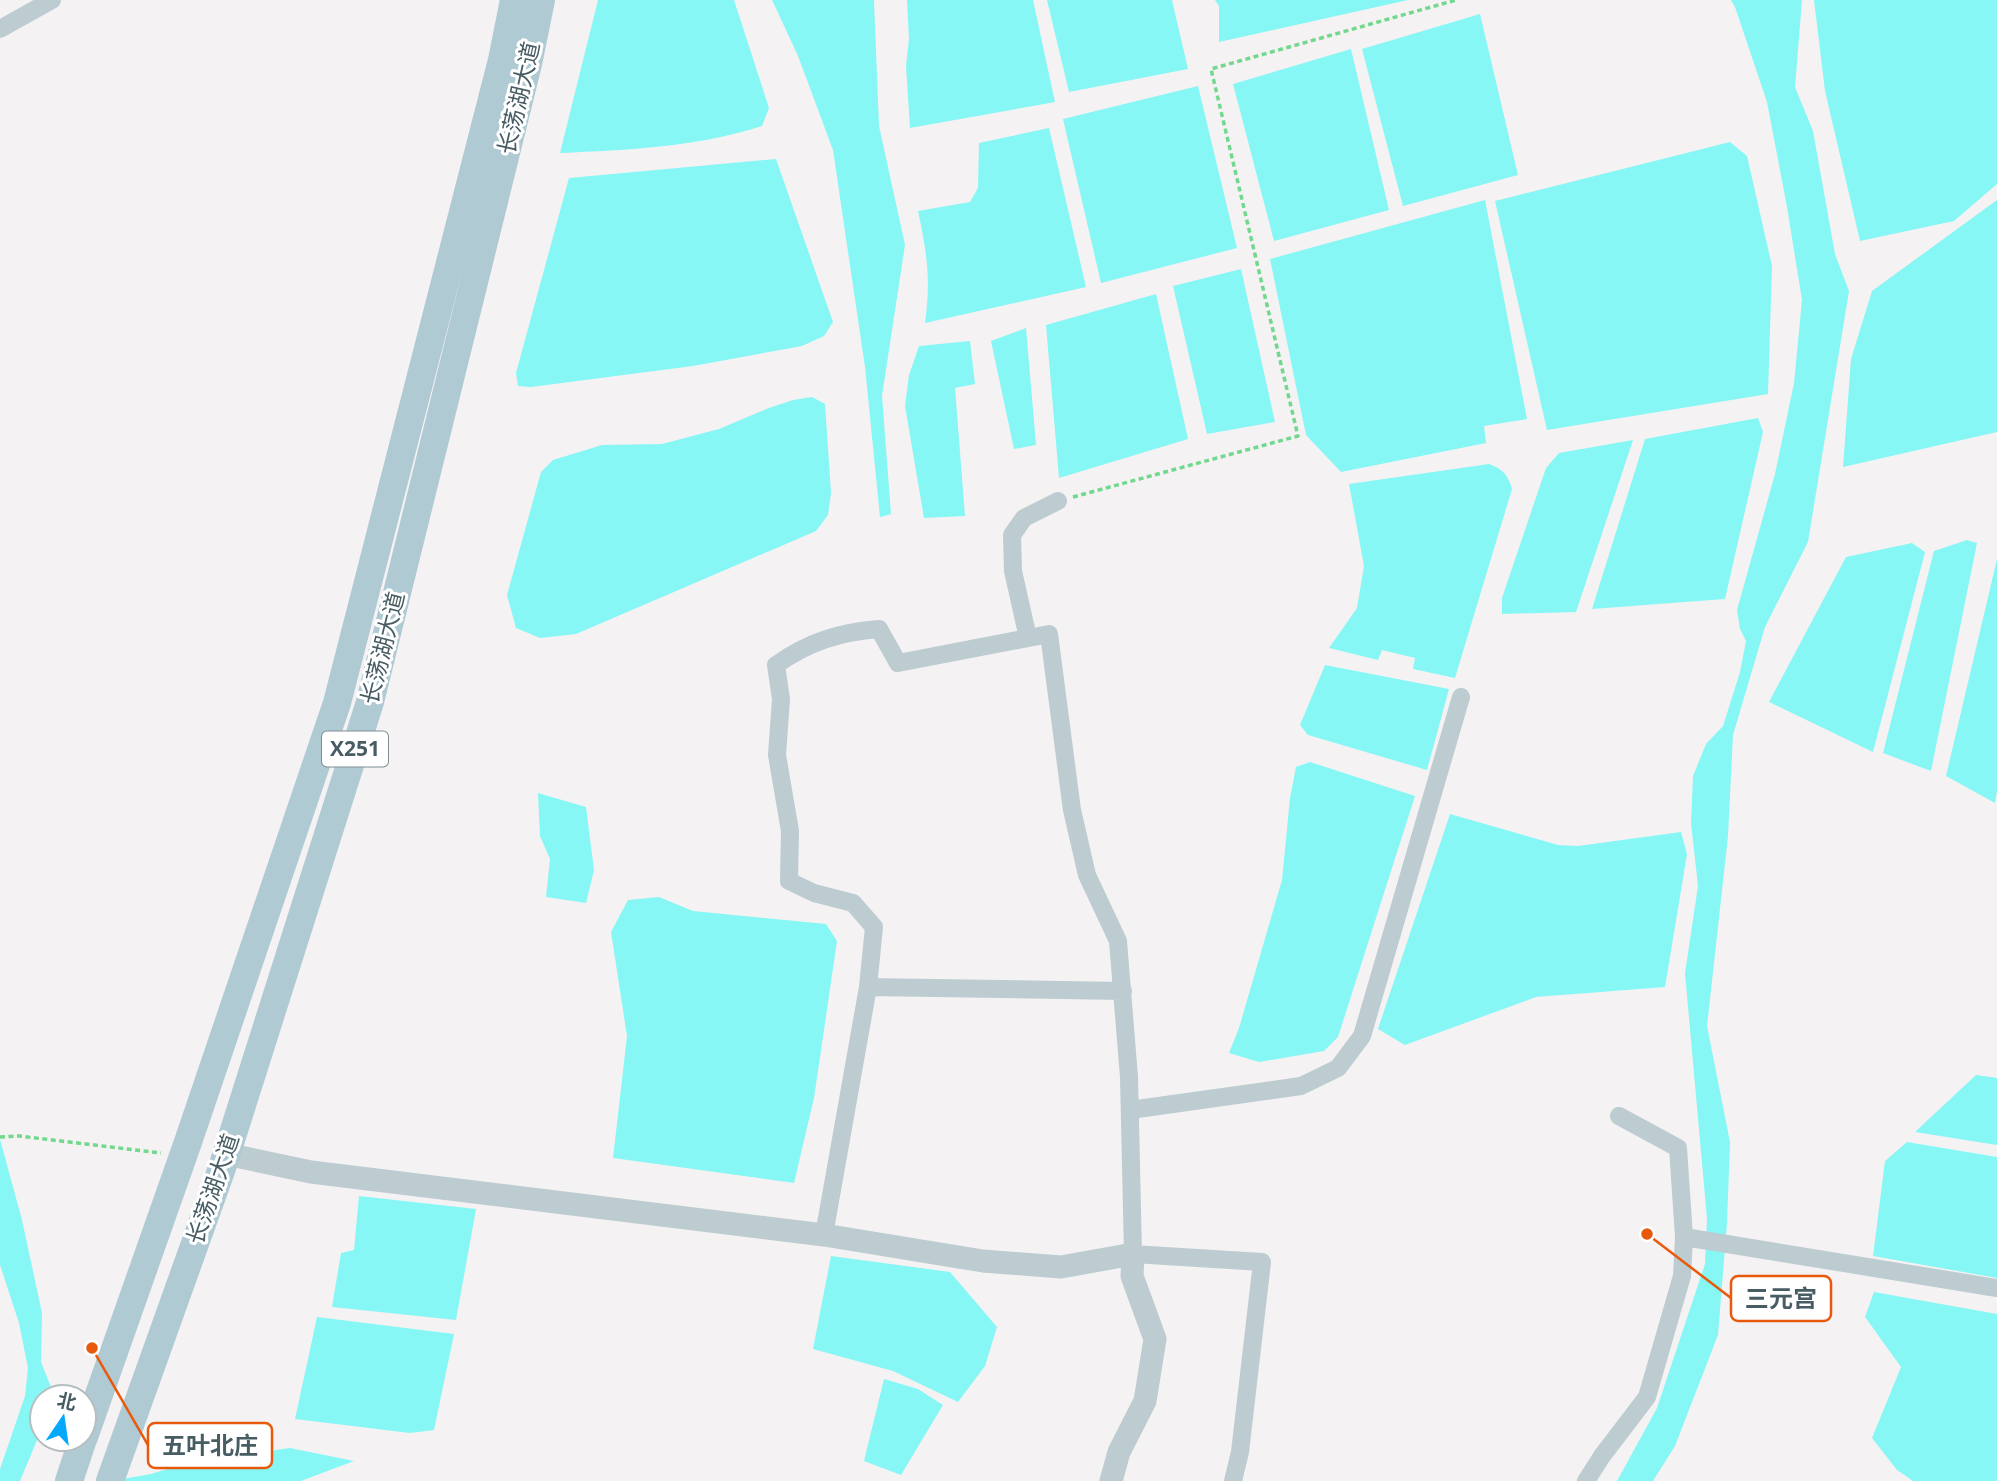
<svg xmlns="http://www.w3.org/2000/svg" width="1997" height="1481" font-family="'Open Sans','Noto Sans SC',sans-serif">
<rect width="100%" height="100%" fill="#f5f2f3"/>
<path fill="#86f7f5" d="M598,0H734L769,108L762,126C697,147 628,150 560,153Z
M772,0H874L879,126L905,245L882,396L891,514L880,517L865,367L833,150L798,56Z
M907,0H1033L1055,102L910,128L906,66L909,39Z
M1047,0H1172L1188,69L1069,92Z
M1215,0H1408L1219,42V6Z
M1731,0H1802L1795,87L1813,131L1835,254L1849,291L1808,542L1765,627L1733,735L1728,836L1707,1026L1730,1142L1727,1223L1718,1335L1675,1446L1653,1481H1617L1657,1408L1705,1264L1707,1219L1685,973L1698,886L1691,823L1693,776L1706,744L1723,726L1740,672L1746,641L1740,629L1737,610L1775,474L1794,383L1802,300L1787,207L1767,102L1735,7Z
M1814,0H1997V184L1954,221L1860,241L1825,91Z
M1480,14L1518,175L1403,206L1362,49Z
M1351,49L1389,210L1274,241L1233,84Z
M1198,86L1237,248L1101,283L1063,119Z
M1049,128L1086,287L925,323C931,280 927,253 918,211L970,202L978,188L979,143Z
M1730,142L1747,156L1772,266L1768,394L1547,430L1495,201Z
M776,159L833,322L824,336L802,346L693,366L531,387L518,386L516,373L569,178Z
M1485,200L1527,419L1484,426L1486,443L1341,472L1306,435L1270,259Z
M1997,200V432L1843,467L1851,359L1872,291Z
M1241,269L1275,422L1207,434L1173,286Z
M1156,294L1188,439L1059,478L1046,325Z
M1026,328L1036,445L1014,449L991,341Z
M970,341L975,384L955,388L965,516L924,518L905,406L909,375L919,346Z
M812,397L825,404L831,493L828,515L816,531L576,634L540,638L516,628L507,595L541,472L553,460L602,445L662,444L719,429L769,408L793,400Z
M1758,418L1763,432L1725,599L1592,609L1645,439Z
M1633,440L1576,612L1502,614V598L1546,468L1559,453Z
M1489,464C1503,469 1508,475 1512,489L1455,678L1413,669L1415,658L1382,650L1378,660L1329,648L1357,608L1364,566L1349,484Z
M1967,540L1977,543L1931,771L1883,753L1934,551Z
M1912,543L1925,552L1873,752L1769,702L1846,557Z
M1997,559V791L1995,803L1946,776Z
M1325,665L1449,689L1427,770L1308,735L1300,725Z
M1310,762L1415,796L1338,1037L1324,1051L1259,1062L1229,1053L1239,1028L1282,880L1290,798L1296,767Z
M538,793L586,807L594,870L586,903L546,897L550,859L540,836Z
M1450,814L1558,845L1578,846L1681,832L1687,854L1665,987L1536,997L1405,1045L1378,1029Z
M659,897L693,911L826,924L837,941L814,1098L794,1183L613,1158L627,1036L611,932L628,900Z
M1976,1075L1997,1078V1145L1915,1132Z
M0,1139L22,1220L42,1313L41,1362L55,1397H42V1428L20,1481H0V1469L25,1396L28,1368L19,1323L0,1265Z
M1907,1142L1997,1157V1278L1873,1256L1885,1161Z
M359,1196L476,1209L456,1320L332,1307L341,1253L354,1250Z
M831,1256L950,1272L997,1327L985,1366L958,1402L893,1371L813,1349Z
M1874,1292L1997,1314V1481H1913L1897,1470L1872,1438L1901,1367L1865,1317Z
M317,1317L454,1334L434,1430L410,1433L295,1419Z
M884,1379L918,1389L943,1405L901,1475L864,1461Z
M290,1448L354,1461L301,1481H111L151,1474L186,1463Z"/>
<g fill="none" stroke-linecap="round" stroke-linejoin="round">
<path stroke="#71d88e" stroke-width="3.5" stroke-dasharray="5 3.5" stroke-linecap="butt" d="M1073,497L1298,436L1211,69L1456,0
M0,1137L19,1136L161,1153"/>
<path stroke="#bcccd0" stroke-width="18" d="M0,29L52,0
M1028,638L1013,571L1012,535L1024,518L1058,501
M1123,991L868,987L874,927L853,903L814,893L789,881L790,831L777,755L781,699L776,665C808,642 840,632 879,629L898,663L1049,634L1072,810L1087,875L1118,941L1129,1077L1133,1254L1262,1262L1240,1452L1233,1481
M1130,1110L1301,1086L1338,1068L1362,1036L1461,697
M824,1235L868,987
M1684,1237L1997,1288
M1586,1481L1602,1456L1647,1397L1682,1276L1684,1237L1678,1148L1619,1116"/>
<path stroke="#bcccd0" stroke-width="23" d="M226,1154L311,1172L824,1235L983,1261L1061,1267L1133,1254L1132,1276L1155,1339L1145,1401L1119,1452L1111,1481"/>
<path stroke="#b0cad4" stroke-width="28" d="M84,1437L188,1142L337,703L502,60L514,0
M69,1481L83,1439
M110,1481L222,1168L370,702L528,64L541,0"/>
</g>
<g text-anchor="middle" stroke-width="6" stroke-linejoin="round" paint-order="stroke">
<rect fill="#fff" stroke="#7e8d92" stroke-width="2" x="322" y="731.5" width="66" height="35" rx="5"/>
<g font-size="21" font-weight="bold" fill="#475c63">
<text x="355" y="756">X251</text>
</g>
<g font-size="23" fill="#475c63" stroke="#fff">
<text transform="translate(519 98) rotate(-77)" y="8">长荡湖大道</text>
<text transform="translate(383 648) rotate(-76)" y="8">长荡湖大道</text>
<text transform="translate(213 1189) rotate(-71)" y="8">长荡湖大道</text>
</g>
</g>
<path fill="none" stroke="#e8590c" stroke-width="2.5" d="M1647 1234L1731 1298M92 1348L148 1445"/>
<g fill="#e8590c" stroke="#fff" stroke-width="2.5">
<circle cx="1647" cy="1234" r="7"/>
<circle cx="92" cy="1348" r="7"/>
</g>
<g fill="#fff" stroke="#e8590c" stroke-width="2.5">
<rect x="1731" y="1276" width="100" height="45" rx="7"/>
<rect x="148" y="1423" width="124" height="45" rx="7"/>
</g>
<g font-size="24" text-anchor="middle" font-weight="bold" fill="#475c63">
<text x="1781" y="1307">三元宫</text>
<text x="210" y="1454">五叶北庄</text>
</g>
<g transform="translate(63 1418) rotate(13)"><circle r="33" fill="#ffffff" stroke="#b5bec1" stroke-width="2"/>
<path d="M0-5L12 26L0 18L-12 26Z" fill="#05a9fc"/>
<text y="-10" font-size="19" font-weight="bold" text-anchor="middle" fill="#475c63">北</text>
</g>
</svg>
